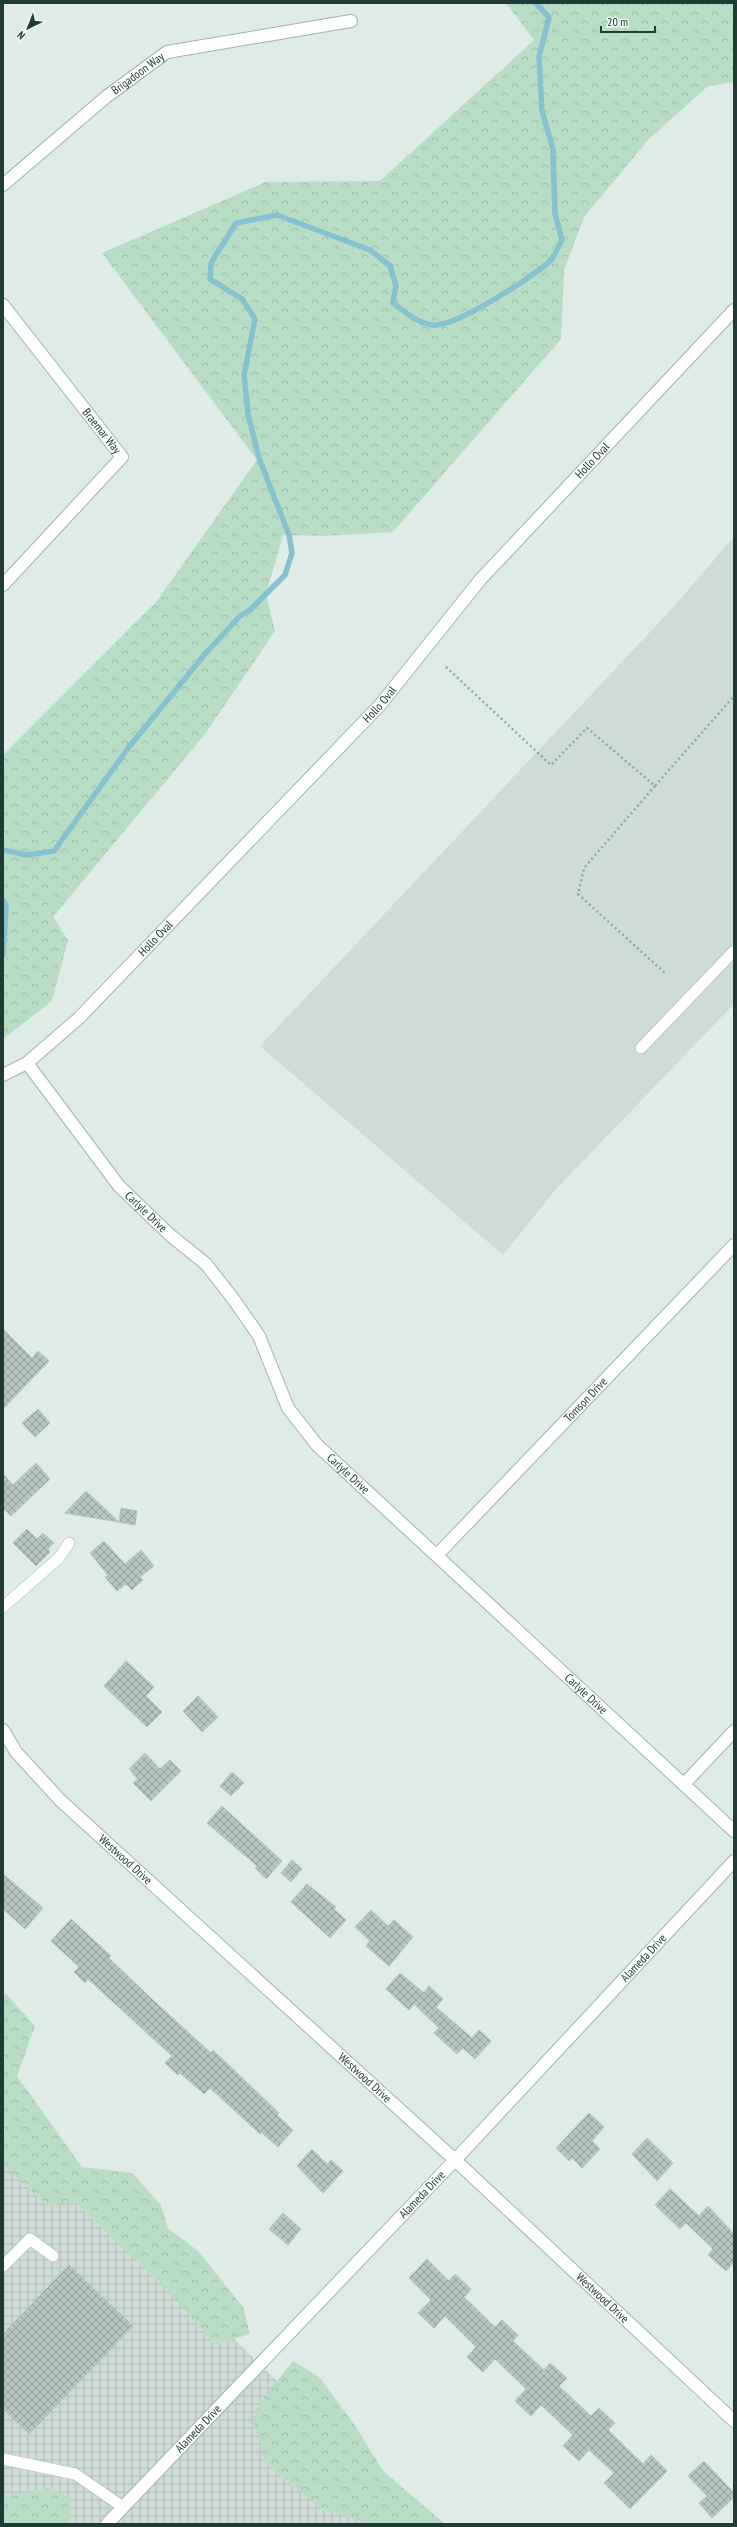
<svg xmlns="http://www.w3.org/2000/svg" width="737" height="2527" font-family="'PT Sans Narrow',sans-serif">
<defs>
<pattern id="industrial-grid" width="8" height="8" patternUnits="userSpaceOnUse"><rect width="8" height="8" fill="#cedbd6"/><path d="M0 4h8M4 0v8" fill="none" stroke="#b1bdb8"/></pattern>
<pattern id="forest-crowns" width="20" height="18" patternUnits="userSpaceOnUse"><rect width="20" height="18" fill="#b8ddc4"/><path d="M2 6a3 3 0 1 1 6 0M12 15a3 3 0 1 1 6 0" fill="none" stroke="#9ebfa9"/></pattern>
<pattern id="building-cross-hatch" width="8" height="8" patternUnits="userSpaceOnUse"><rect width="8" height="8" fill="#b5c6c0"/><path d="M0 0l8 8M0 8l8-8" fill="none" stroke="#93a29d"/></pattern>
</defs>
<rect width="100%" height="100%" fill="#dfebe7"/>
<path fill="#cedbd6" d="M734,537V1004L557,1188L503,1255L260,1046L667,614Z"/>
<path fill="url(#industrial-grid)" d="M3,2113L423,2524H3Z"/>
<path fill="url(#forest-crowns)" d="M506,3H734V82L708,86L648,140L584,217L564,270L561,339L393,532L323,536L283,535L266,594L275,631L205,734L53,917L68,940L52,1001L3,1039V755L156,602L257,460L102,253L266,182L380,181L534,40Z
M3,1994L7,1995L35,2026L17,2076L82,2167L132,2173L161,2205L168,2228L198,2251L243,2307L250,2334L215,2345L168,2290L74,2202L47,2206L3,2164Z
M293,2361L319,2377L354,2424L383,2471L445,2524H370L322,2509L266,2464L253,2419L259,2404Z
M50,2488L71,2498L70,2524H3V2497Z"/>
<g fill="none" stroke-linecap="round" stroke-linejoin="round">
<path stroke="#86c1d2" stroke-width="5.5" d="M3,850L27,855L54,851L129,747L205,654L240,616L250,610L285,575L292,553L289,535L259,458L248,414L244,375L255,319L242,299L210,279L211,263L236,223L277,215L370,250L390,266L396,285L393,303C405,312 417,323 432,325C455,328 532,277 550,261C555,256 558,246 562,240L555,214L553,149L542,111L539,57L549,17L535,3
M3,900L6,906L3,954"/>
</g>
<path fill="url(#building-cross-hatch)" stroke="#b2c5be" d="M3,1329L32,1358L38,1351L49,1361L3,1409Z
M38,1409L50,1423L35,1437L22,1423Z
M36,1463L50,1479L11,1516L3,1508V1474L13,1485Z
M86,1491L119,1522L65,1513Z
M121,1508L137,1511L135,1525L119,1522Z
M27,1529L37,1539L43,1533L54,1543L48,1549L50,1552L36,1566L13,1543Z
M104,1541L125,1564L141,1550L154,1566L140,1577L143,1580L132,1590L126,1584L117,1591L105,1577L108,1575L90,1553Z
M126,1661L154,1687L146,1696L162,1712L147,1727L104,1686Z
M198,1696L218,1717L202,1732L183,1711Z
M145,1753L160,1769L170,1760L181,1771L151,1801L133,1783L138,1779L129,1769Z
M232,1772L244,1783L231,1796L220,1786Z
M222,1806L282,1861L266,1879L255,1868L257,1866L207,1823Z
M292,1860L302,1869L291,1882L281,1873Z
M3,1874L43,1908L25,1929L3,1909Z
M307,1884L336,1907L334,1909L346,1920L330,1938L291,1902Z
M371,1910L388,1926L394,1920L413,1937L389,1966L366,1946L370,1941L355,1927Z
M71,1919L111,1956L109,1958L153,2000L211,2053L213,2050L279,2113L277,2115L293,2130L278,2147L261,2132L260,2134L210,2088L204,2094L180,2073L178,2075L165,2063L172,2056L88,1979L85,1983L74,1972L79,1967L51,1941Z
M400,1973L424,1993L429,1986L443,1999L436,2007L472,2038L479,2030L491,2041L475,2059L463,2048L457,2054L434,2033L439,2028L414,2004L409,2010L386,1989Z
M589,2113L604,2127L592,2141L600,2149L582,2168L572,2158L569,2161L556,2148Z
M647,2138L673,2163L657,2181L632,2154Z
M312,2149L327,2164L331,2160L343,2171L323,2193L297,2166Z
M670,2189L699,2216L708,2206L734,2234V2262L726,2271L708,2255L713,2249L686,2223L680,2229L655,2205Z
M283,2213L301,2229L288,2245L269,2229Z
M427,2259L449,2281L455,2274L471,2289L464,2297L495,2327L502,2320L518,2335L513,2341L544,2370L550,2363L567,2378L559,2386L591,2416L599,2408L615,2423L608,2430L643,2464L651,2455L667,2471L630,2509L604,2483L614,2473L589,2450L579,2461L563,2446L573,2435L541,2405L531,2416L515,2401L526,2389L495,2359L483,2372L467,2357L476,2347L445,2316L434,2328L418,2313L431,2300L409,2278Z
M69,2265L133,2326L29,2434L3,2409V2334Z
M704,2461L734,2493V2497L712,2518L699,2503L707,2496L688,2476Z"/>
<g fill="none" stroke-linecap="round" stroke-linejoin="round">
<defs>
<path id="service" d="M641,1048L734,951
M3,1607L59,1558L69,1543
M3,2266L30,2239L53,2256
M3,2459L75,2474L123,2507"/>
<g id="minor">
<path id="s1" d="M3,185L106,97L167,52L351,21"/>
<path id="s2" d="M3,305L122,457L3,585"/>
<path id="s3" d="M27,1063L119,1186L170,1235L206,1264L234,1300L259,1336L288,1408L317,1445L734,1831"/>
<path id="s4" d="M3,1075L27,1063L79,1018L380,705L480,580L734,310"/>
<path id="s5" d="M437,1555L734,1245"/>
<path d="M684,1784L734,1731"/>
<path id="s6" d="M107,2524L455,2160L734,1861"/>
</g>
<g id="tertiary">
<path id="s7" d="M3,1730L16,1752L60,1800L455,2160L734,2421"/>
</g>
</defs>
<use href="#service" stroke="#a2b3ae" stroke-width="12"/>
<use href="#minor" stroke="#a2b3ae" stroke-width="14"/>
<use href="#tertiary" stroke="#a2b3ae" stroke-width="14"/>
<path stroke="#7fafa3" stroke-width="2.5" stroke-dasharray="2 3" stroke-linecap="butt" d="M446,667L551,765L587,728L655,786L734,696
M655,786L584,868L578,894L666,974"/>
<use href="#service" stroke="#fff" stroke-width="11"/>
<use href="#minor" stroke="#fff" stroke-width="12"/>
<use href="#tertiary" stroke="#fff" stroke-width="12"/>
</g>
<g text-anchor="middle" stroke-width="3" stroke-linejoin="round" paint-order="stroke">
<g font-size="12" fill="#203b36" stroke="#f0f8f4">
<text dy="4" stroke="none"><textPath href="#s1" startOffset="175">Brigadoon Way</textPath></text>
<text dy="4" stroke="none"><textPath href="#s2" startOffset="160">Braemar Way</textPath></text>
<text dy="4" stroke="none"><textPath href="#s4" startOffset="854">Hollo Oval</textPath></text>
<text dy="4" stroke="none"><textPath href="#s4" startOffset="530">Hollo Oval</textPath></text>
<text dy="4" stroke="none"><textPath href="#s4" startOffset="206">Hollo Oval</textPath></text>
<text dy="4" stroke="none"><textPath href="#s3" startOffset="191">Carlyle Drive</textPath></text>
<text dy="4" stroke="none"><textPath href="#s5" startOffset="215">Tomson Drive</textPath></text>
<text dy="4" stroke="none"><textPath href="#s3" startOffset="527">Carlyle Drive</textPath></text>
<text dy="4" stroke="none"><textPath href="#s3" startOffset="851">Carlyle Drive</textPath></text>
<text dy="4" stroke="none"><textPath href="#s7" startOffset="179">Westwood Drive</textPath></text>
<text dy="4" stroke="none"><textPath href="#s6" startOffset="780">Alameda Drive</textPath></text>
<text dy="4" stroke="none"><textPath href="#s7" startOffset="503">Westwood Drive</textPath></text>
<text dy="4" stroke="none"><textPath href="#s6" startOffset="456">Alameda Drive</textPath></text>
<text dy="4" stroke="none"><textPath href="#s7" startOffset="827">Westwood Drive</textPath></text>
<text dy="4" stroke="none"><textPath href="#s6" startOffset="132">Alameda Drive</textPath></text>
</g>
</g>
<rect width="737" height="2527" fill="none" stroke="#203b36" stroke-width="8"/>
<g transform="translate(28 28) rotate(223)" stroke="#f0f8f4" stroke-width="3" paint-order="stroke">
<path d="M0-3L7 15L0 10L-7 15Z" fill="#203b36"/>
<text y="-6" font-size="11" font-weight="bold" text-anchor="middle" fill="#203b36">N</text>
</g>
<path d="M601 26v6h54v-6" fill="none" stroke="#203b36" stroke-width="2"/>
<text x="607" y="26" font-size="12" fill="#203b36" stroke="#f0f8f4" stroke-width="3" paint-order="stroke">20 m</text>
</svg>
